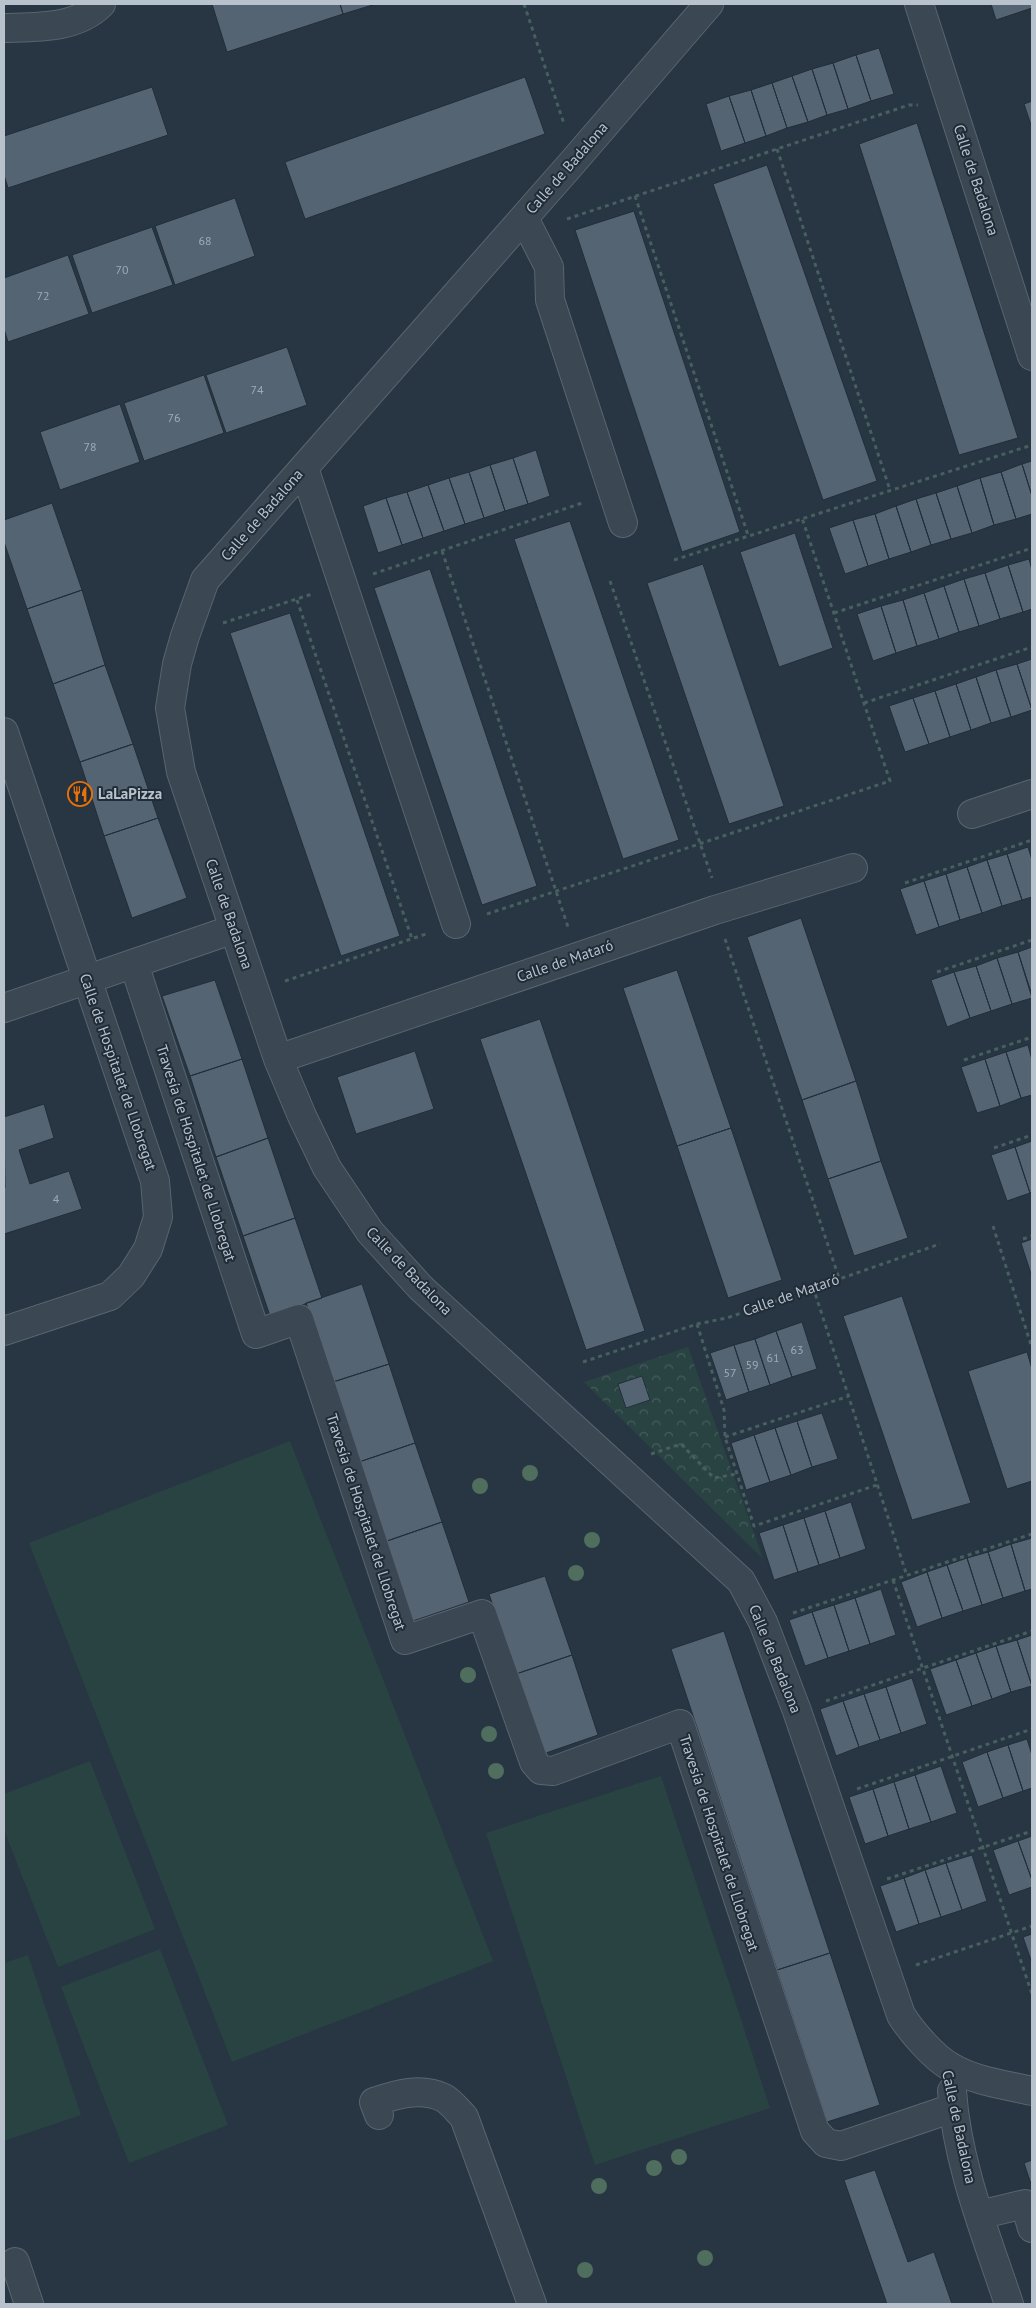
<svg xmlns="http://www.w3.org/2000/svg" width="1036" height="2308" font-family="'PT Sans',sans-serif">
<defs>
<pattern id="forest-crowns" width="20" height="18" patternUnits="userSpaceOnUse" patternTransform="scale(1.25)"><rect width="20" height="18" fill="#294343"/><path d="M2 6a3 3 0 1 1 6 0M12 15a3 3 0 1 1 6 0" fill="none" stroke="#465c5d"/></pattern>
</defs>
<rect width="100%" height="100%" fill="#273642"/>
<path fill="url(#forest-crowns)" d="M688,1347L763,1559L584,1382Z"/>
<path fill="#294343" d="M290,1441L493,1961L232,2062L29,1543Z
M90,1761L155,1929L58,1967L4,1830V1794Z
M661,1776L770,2108L595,2165L486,1833Z
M160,1949L228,2125L129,2163L61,1987Z
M28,1955L81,2115L4,2141V1963Z"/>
<path fill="#556472" stroke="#222e39" d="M212,4H340L343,14L227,52Z
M340,4H376L343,14Z
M991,4H1032V8L996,20Z
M879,48L894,94L871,101L856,55Z
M856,55L871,101L848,109L833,63Z
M833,63L848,109L827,115L812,69Z
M812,69L827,115L808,122L792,76Z
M792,76L808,122L787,128L772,83Z
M525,77L545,134L305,219L285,162Z
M772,83L787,128L766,136L751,90Z
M152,87L168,135L8,188L4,175V136Z
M751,90L766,136L745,143L729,96Z
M729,96L745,143L721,151L706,104Z
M1032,101V128L1024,104Z
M917,123L1018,438L959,455L859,144Z
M767,165L877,481L823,500L713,184Z
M235,198L255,256L175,285L155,226Z
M634,211L740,532L682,552L575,230Z
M152,227L173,285L92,313L72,255Z
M68,255L89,314L8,342L4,329V278Z
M287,347L307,405L226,433L206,375Z
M204,375L224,433L144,461L124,403Z
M120,404L140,462L60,490L40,432Z
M536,450L550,496L528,504L513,458Z
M513,458L528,504L505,511L490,465Z
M1032,461V496L1022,464Z
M1022,464L1032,496V514L1016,519L1001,472Z
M490,465L505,511L484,518L469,472Z
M469,472L484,518L465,524L449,478Z
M1001,472L1016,519L994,525L980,478Z
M449,478L465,524L444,531L428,485Z
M980,478L994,525L972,533L957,486Z
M428,485L444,531L423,538L407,492Z
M957,486L972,533L951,539L936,493Z
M407,492L423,538L402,545L386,498Z
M936,493L951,539L931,545L916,499Z
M386,498L402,545L378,553L363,506Z
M916,499L931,545L911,552L896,506Z
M52,503L82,590L27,609L4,542V520Z
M896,506L911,552L889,559L875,514Z
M875,514L889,559L868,566L853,520Z
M853,520L868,566L845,574L829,528Z
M570,521L679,840L623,859L514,539Z
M795,533L833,648L779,667L740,552Z
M1029,559L1032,570V609L1023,612L1008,565Z
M703,564L784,806L729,824L647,583Z
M1008,565L1023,612L1000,619L985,573Z
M430,569L537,886L482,905L374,588Z
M985,573L1000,619L979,626L964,579Z
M964,579L979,626L959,632L944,586Z
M944,586L959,632L939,639L924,593Z
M82,590L105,665L53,684L27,609Z
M924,593L939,639L917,646L903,600Z
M903,600L917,646L896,653L881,606Z
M881,606L896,653L873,661L857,614Z
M290,613L400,936L341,956L230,633Z
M1032,659V710L1017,664Z
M1017,664L1032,710L1011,717L996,670Z
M105,665L133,744L80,762L53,684Z
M996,670L1011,717L991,723L976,677Z
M976,677L991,723L971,730L956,684Z
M956,684L971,730L950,737L935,691Z
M935,691L950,737L929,744L913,698Z
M913,698L929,744L905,752L889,706Z
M133,744L158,818L104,836L80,762Z
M158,818L187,898L132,918L104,836Z
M1028,847L1032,860V897L1022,900L1007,854Z
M1007,854L1022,900L1002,906L987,860Z
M987,860L1002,906L982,913L967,867Z
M967,867L982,913L960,920L946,874Z
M946,874L960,920L939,927L924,881Z
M924,881L939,927L916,935L900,889Z
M801,918L856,1081L802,1100L747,937Z
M1032,947V995L1018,952Z
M1018,952L1032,998L1012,1004L997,958Z
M997,958L1012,1004L991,1011L976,966Z
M976,966L991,1011L970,1018L954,972Z
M677,970L731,1128L677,1146L623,988Z
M954,972L970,1018L947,1027L931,980Z
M215,980L242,1059L190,1076L162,996Z
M540,1019L645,1331L586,1350L480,1039Z
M1028,1045L1032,1060V1095L1021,1098L1006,1052Z
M415,1051L434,1109L356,1134L337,1077Z
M1006,1052L1021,1098L1000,1106L985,1059Z
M242,1059L268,1138L216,1157L190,1076Z
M985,1059L1000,1106L977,1113L961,1067Z
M856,1081L881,1161L828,1179L802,1100Z
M44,1104L54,1138L19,1150L30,1184L69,1171L82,1209L4,1234V1189L5,1188L4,1117Z
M731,1128L782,1280L728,1298L677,1146Z
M268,1138L295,1218L243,1236L216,1157Z
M1032,1141V1192L1030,1193L1015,1147Z
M1015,1147L1030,1193L1007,1201L991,1155Z
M881,1161L908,1238L854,1256L828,1179Z
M295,1218L322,1298L270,1316L243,1236Z
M1032,1239V1277L1021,1243Z
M362,1284L389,1364L333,1382L306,1303Z
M902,1296L971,1503L912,1520L843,1316Z
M802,1322L817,1369L792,1377L776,1331Z
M776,1331L792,1377L770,1385L755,1339Z
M755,1339L770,1385L749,1392L734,1345Z
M734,1345L749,1392L726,1400L710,1353Z
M1027,1352L1032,1369V1481L1007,1489L968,1371Z
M389,1364L415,1443L359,1462L333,1382Z
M642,1376L650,1400L626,1408L618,1384Z
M822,1413L838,1459L812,1467L797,1421Z
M797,1421L812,1467L791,1475L775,1428Z
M775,1428L791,1475L770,1482L754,1435Z
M754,1435L770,1482L746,1490L731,1443Z
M415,1443L442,1522L387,1541L359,1462Z
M851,1502L866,1549L840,1558L825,1511Z
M825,1511L840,1558L819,1565L804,1518Z
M804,1518L819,1565L798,1572L783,1525Z
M442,1522L469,1602L413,1621L387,1541Z
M783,1525L798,1572L774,1580L759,1533Z
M1032,1538V1589L1025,1591L1011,1544Z
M1011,1544L1025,1591L1003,1598L988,1552Z
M988,1552L1003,1598L982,1605L967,1558Z
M967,1558L982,1605L963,1611L947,1565Z
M947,1565L963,1611L942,1618L927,1572Z
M927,1572L942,1618L917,1627L901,1582Z
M545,1576L572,1655L516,1674L489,1594Z
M881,1589L896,1635L870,1644L855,1598Z
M855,1598L870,1644L849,1651L834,1605Z
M834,1605L849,1651L828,1658L812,1612Z
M812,1612L828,1658L805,1666L789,1620Z
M724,1631L830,1953L777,1970L671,1649Z
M1032,1635V1686L1017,1640Z
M1017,1640L1032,1686L1011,1692L996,1646Z
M996,1646L1011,1692L992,1699L976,1653Z
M976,1653L992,1699L972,1706L956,1660Z
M572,1655L598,1735L543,1754L516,1674Z
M956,1660L972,1706L946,1715L930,1669Z
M912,1678L927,1724L901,1733L886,1687Z
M886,1687L901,1733L880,1740L864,1694Z
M864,1694L880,1740L859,1747L843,1701Z
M843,1701L859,1747L836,1756L820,1709Z
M1027,1739L1032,1755V1788L1023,1791L1008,1745Z
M1008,1745L1023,1791L1003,1798L987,1752Z
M987,1752L1003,1798L978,1807L962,1762Z
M941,1766L957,1813L931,1822L915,1775Z
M915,1775L931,1822L909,1829L894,1782Z
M894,1782L909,1829L888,1836L873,1789Z
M873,1789L888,1836L865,1844L849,1797Z
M1032,1836V1880L1018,1841Z
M1018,1841L1032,1880V1887L1009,1895L993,1850Z
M972,1855L987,1901L962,1910L946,1863Z
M946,1863L962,1910L941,1917L925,1870Z
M925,1870L941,1917L919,1924L904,1878Z
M904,1878L919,1924L896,1932L880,1886Z
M1032,1934V1963L1023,1937Z
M830,1953L880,2105L827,2122L777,1970Z
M1032,2160V2187L1024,2163Z
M875,2170L908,2262L934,2252L952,2304H887L844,2180Z"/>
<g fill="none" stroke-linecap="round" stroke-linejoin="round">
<defs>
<path id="minor" d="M709,4L572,163L205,580L185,636L177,664L170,708L181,772L278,1059L302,1116L327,1168L370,1232L421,1288L741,1581L763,1622L797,1711L901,2015C911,2031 934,2058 951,2067C974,2081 1006,2085 1032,2091
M919,4L1032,356
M4,28C37,27 76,29 101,4
M524,218L549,267L550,300L623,523
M304,468L456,924
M4,732L155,1181L158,1217L148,1249L131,1276L110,1296L4,1331
M972,814L1032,794
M134,964L256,1334L299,1319L405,1640L482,1614L534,1762L541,1770L553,1771L680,1724L815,2131L826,2143L841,2146L953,2108
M4,1008L234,929
M278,1059L715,910L853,868
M952,2091C957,2164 986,2235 1009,2304
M379,2115L374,2102C397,2094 421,2087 444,2098C451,2102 458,2111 464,2117L532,2304
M979,2215L1025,2204L1032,2228
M15,2262L29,2304"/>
</defs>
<use href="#minor" stroke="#59656f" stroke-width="30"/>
<path stroke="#475f5e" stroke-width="3" stroke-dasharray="4 4" stroke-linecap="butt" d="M524,4L564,124
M777,149L890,490
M635,196L748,535
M567,219L909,105H918
M442,551L568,927
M674,560L1032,445
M373,574L582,503
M610,581L712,878
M297,600L412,939
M834,613L1032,548
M223,623L312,594
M864,703L1032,647
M905,883L1032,840
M487,914L890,781L802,518
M725,939L839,1278
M937,972L1032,940
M285,981L426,934
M964,1060L1032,1037
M994,1148L1032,1135
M993,1226L1032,1348
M1023,1239L1032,1236
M813,1287L907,1576
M697,1324L724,1410L725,1437L754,1526L877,1485
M583,1362L697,1324L727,1318L940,1244
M725,1437L849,1396
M651,1454L681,1444L714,1478L736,1474
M893,1580L1032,1994
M793,1613L1032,1534
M826,1701L1032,1631
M857,1789L1032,1729
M887,1879L1032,1831
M916,1965L1032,1926"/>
<use href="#minor" stroke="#3b4752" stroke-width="28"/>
</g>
<g fill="#4f6e5e">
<circle cx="530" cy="1473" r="8"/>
<circle cx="480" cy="1486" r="8"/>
<circle cx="592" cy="1540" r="8"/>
<circle cx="576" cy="1573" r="8"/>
<circle cx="468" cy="1675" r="8"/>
<circle cx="489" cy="1734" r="8"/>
<circle cx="496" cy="1771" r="8"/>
<circle cx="679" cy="2157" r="8"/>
<circle cx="654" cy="2168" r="8"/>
<circle cx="599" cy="2186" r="8"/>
<circle cx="705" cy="2258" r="8"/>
<circle cx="585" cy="2270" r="8"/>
</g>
<defs>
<symbol id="restaurant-ring" viewBox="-11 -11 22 22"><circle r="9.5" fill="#202c37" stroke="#e8710a" stroke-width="1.5"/><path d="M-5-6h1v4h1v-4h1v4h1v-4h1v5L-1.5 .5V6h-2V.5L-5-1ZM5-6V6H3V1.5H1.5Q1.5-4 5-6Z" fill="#e8710a"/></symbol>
</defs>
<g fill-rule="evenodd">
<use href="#restaurant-ring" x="66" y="780" width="28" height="28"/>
</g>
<g text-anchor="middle" stroke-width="4" stroke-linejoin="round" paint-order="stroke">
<g font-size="12" fill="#9faab6">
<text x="205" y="245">68</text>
<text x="122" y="274">70</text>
<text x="43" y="300">72</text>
<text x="257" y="394">74</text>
<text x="174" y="422">76</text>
<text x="90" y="451">78</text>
<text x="56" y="1203">4</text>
<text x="797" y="1354">63</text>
<text x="773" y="1362">61</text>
<text x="752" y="1369">59</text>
<text x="730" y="1377">57</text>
</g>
<g font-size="15" fill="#b8c2cc" stroke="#202c37">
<text transform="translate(567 168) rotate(-49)" y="5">Calle de Badalona</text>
<text transform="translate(976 180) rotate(72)" y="5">Calle de Badalona</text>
<text transform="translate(262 515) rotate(-49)" y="5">Calle de Badalona</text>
<text transform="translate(229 914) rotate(71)" y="5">Calle de Badalona</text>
<text transform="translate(565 961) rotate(-19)" y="5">Calle de Mataró</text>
<text transform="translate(118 1072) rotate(71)" y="5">Calle de Hospitalet de Llobregat</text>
<text transform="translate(196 1153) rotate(72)" y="5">Travesía de Hospitalet de Llobregat</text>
<text transform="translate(409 1271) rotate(46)" y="5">Calle de Badalona</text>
<text transform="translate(791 1295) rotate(-19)" y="5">Calle de Mataró</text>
<text transform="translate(366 1522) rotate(72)" y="5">Travesía de Hospitalet de Llobregat</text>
<text transform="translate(775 1659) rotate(68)" y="5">Calle de Badalona</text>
<text transform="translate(719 1843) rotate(72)" y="5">Travesía de Hospitalet de Llobregat</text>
<text transform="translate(959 2127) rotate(78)" y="5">Calle de Badalona</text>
</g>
<g font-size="15" font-weight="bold" fill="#b8c2cc" stroke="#202c37" text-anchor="start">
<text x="98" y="799">LaLaPizza</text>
</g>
</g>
<rect width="1036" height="2308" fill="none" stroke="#b8c2cc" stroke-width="10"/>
</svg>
